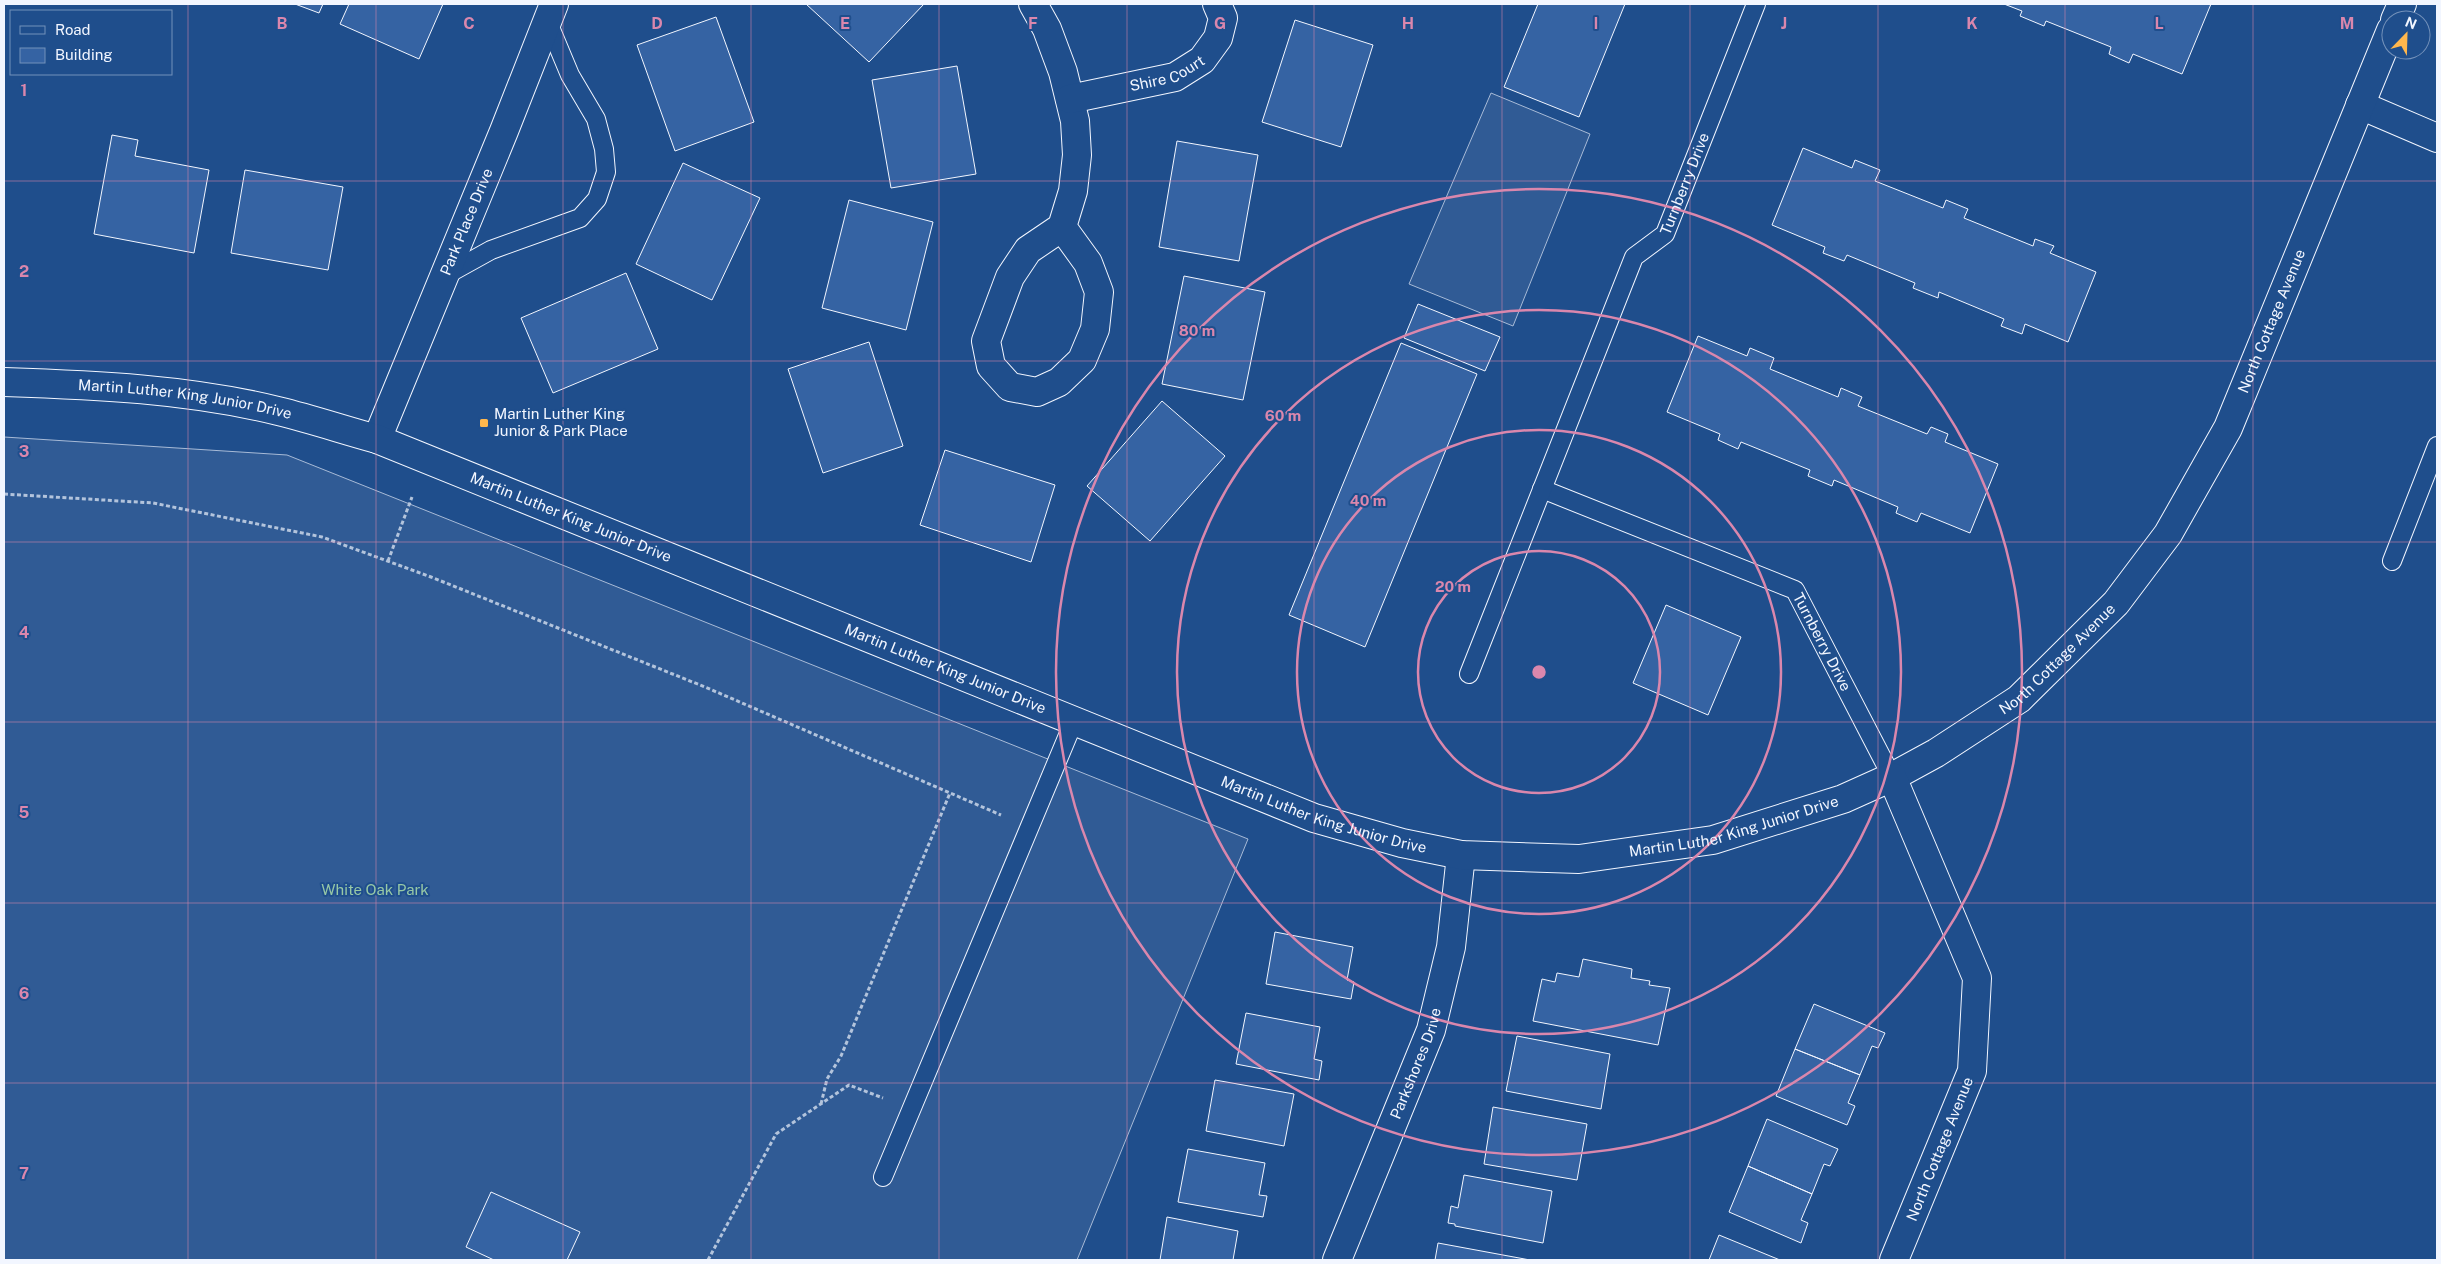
<svg xmlns="http://www.w3.org/2000/svg" width="2441" height="1264" font-family="'Public Sans',sans-serif">
<rect width="100%" height="100%" fill="#1f4e8c"/>
<path fill="#305b95" stroke="#a8bbd7" d="M1491,93L1590,134L1513,326L1409,284Z
M4,437L287,455L1248,839L1077,1260H4Z"/>
<path fill="#3563a3" stroke="#f2f6ff" d="M295,4H323L319,13Z
M349,4H443L419,59L340,24Z
M806,4H924L869,62Z
M1538,4H1625L1579,117L1504,87Z
M2004,4H2211L2182,74L2133,54L2129,63L2109,54L2111,47L2046,21L2044,26L2020,16L2022,11Z
M716,17L754,122L675,151L637,45Z
M1295,20L1373,45L1341,147L1262,122Z
M957,66L976,174L891,188L872,80Z
M112,135L138,140L135,156L209,170L194,253L94,234Z
M1177,141L1258,155L1239,261L1159,247Z
M1803,148L1852,168L1855,160L1880,170L1875,181L1943,208L1946,200L1968,209L1964,218L2033,246L2035,239L2054,246L2050,253L2096,272L2068,342L2025,324L2022,334L2001,326L2004,319L1939,292L1938,298L1913,288L1915,283L1847,255L1844,261L1823,253L1825,247L1772,225Z
M683,163L760,198L712,300L636,264Z
M245,170L343,187L328,270L231,253Z
M849,200L933,222L906,330L822,308Z
M626,273L658,349L553,393L521,318Z
M1184,276L1265,292L1243,400L1162,384Z
M1418,304L1500,337L1485,371L1404,338Z
M1698,336L1747,356L1750,348L1774,358L1770,369L1838,397L1841,388L1862,397L1858,406L1927,434L1931,427L1948,434L1945,442L1998,464L1970,533L1921,513L1917,522L1896,513L1898,507L1834,480L1832,486L1808,476L1810,470L1741,442L1738,449L1718,440L1720,434L1667,412Z
M869,342L903,446L823,473L788,369Z
M1401,343L1477,374L1365,647L1289,615Z
M1162,401L1225,456L1150,541L1087,486Z
M945,450L1055,485L1031,562L920,525Z
M1666,605L1741,637L1708,715L1633,683Z
M1275,932L1353,947L1347,980L1354,982L1351,999L1266,984Z
M1583,959L1632,969L1631,978L1650,981L1649,985L1670,988L1658,1045L1533,1021L1542,979L1555,982L1557,973L1579,977Z
M1814,1004L1885,1033L1878,1048L1872,1046L1860,1075L1795,1049Z
M1246,1013L1320,1027L1314,1059L1322,1061L1319,1080L1236,1064Z
M1517,1036L1610,1054L1601,1109L1506,1091Z
M1795,1049L1860,1075L1848,1103L1855,1106L1847,1125L1776,1096Z
M1215,1080L1294,1094L1284,1146L1206,1131Z
M1493,1107L1587,1124L1577,1180L1484,1164Z
M1767,1119L1838,1149L1830,1166L1824,1164L1812,1194L1748,1166Z
M1188,1149L1265,1163L1259,1195L1267,1196L1263,1217L1178,1202Z
M1748,1166L1812,1194L1801,1220L1808,1223L1801,1243L1729,1212Z
M1464,1175L1552,1191L1543,1243L1455,1226V1224L1448,1223L1451,1206L1458,1208Z
M491,1192L580,1232L567,1260H494L466,1247Z
M1167,1217L1238,1231L1233,1260H1160Z
M1719,1235L1780,1260H1709Z
M1438,1243L1530,1260H1435Z"/>
<g fill="none" stroke-linecap="round" stroke-linejoin="round">
<defs>
<g id="lane">
<path d="M444,276L491,250L580,218L597,199L606,172L604,149L596,119L570,75L547,20"/>
<path id="s1" d="M1542,489L1795,590L1892,777"/>
<path d="M2392,561L2437,446"/>
<path id="s2" d="M1469,674L1634,257L1665,234L1756,4"/>
<path d="M883,1177L1074,721"/>
</g>
<g id="street">
<path d="M1033,4L1047,29L1063,72L1075,121L1077,155L1073,191L1062,227L1028,250L1010,277L986,341L991,366L1010,387L1037,392L1059,382L1082,360L1095,329L1099,292L1088,263L1062,227"/>
<path id="s3" d="M1070,99L1175,77L1202,60L1218,38L1223,18L1217,4"/>
<path d="M2360,105L2437,138"/>
<path id="s4" d="M377,439L504,131L554,4"/>
<path id="s5" d="M1337,1260L1431,1030L1451,947L1461,855"/>
</g>
<g id="secondary">
<path d="M2395,20L2402,4"/>
<path id="s6" d="M4,382C95,385 189,389 278,411C311,419 344,430 377,439L1314,818L1402,843L1461,855L1579,859L1713,840L1843,799L1892,777L1936,753L2019,699L2116,603L2168,534L2228,428L2391,30"/>
<path d="M1892,777L1977,978L1972,1071L1894,1260"/>
</g>
</defs>
<use href="#lane" stroke="#f2f6ff" stroke-width="20"/>
<use href="#street" stroke="#f2f6ff" stroke-width="30"/>
<use href="#secondary" stroke="#f2f6ff" stroke-width="30"/>
<path stroke="#b3c4dc" stroke-width="3" stroke-dasharray="4 2.5" stroke-linecap="butt" d="M4,494L153,503L322,537L431,577L705,687L1001,815
M388,561L412,497
M821,1104L827,1079L841,1056L950,793
M708,1260L776,1134L849,1085L883,1098"/>
<use href="#lane" stroke="#1f4e8c" stroke-width="18"/>
<use href="#street" stroke="#1f4e8c" stroke-width="28"/>
<use href="#secondary" stroke="#1f4e8c" stroke-width="28"/>
</g>
<path fill="none" stroke="#da87ad" stroke-width="1" stroke-opacity="0.55" d="M188,4V1260M376,4V1260M563,4V1260M751,4V1260M939,4V1260M1127,4V1260M1314,4V1260M1502,4V1260M1690,4V1260M1878,4V1260M2065,4V1260M2253,4V1260M4,181H2437M4,361H2437M4,542H2437M4,722H2437M4,903H2437M4,1083H2437"/>
<g fill="none" stroke="#da87ad" stroke-width="2.5">
<circle cx="1539" cy="672" r="121"/>
<circle cx="1539" cy="672" r="242"/>
<circle cx="1539" cy="672" r="362"/>
<circle cx="1539" cy="672" r="483"/>
</g>
<rect fill="#ffb74d" stroke="#1f4e8c" stroke-width="2" x="479" y="418" width="10" height="10" rx="2.5"/>
<g text-anchor="middle" stroke-width="4" stroke-linejoin="round" paint-order="stroke">
<g font-size="15" fill="#f2f6ff" stroke="#1f4e8c">
<text dy="5" stroke="none"><textPath href="#s3" startOffset="101">Shire Court</textPath></text>
<text dy="5" stroke="none"><textPath href="#s2" startOffset="541">Turnberry Drive</textPath></text>
<text dy="5" stroke="none"><textPath href="#s4" startOffset="235">Park Place Drive</textPath></text>
<text dy="5" stroke="none"><textPath href="#s6" startOffset="2594">North Cottage Avenue</textPath></text>
<text dy="5" stroke="none"><textPath href="#s6" startOffset="182">Martin Luther King Junior Drive</textPath></text>
<text dy="5" stroke="none"><textPath href="#s6" startOffset="588">Martin Luther King Junior Drive</textPath></text>
<text dy="5" stroke="none"><textPath href="#s1" startOffset="331">Turnberry Drive</textPath></text>
<text dy="5" stroke="none"><textPath href="#s6" startOffset="2189">North Cottage Avenue</textPath></text>
<text dy="5" stroke="none"><textPath href="#s6" startOffset="992">Martin Luther King Junior Drive</textPath></text>
<text dy="5" stroke="none"><textPath href="#s6" startOffset="1398">Martin Luther King Junior Drive</textPath></text>
<text dy="5" stroke="none"><textPath href="#s6" startOffset="1818">Martin Luther King Junior Drive</textPath></text>
<text dy="5" stroke="none"><textPath href="#s5" startOffset="212">Parkshores Drive</textPath></text>
<text transform="translate(1940 1149) rotate(-68)" y="5">North Cottage Avenue</text>
</g>
<g font-size="15" fill="#f2f6ff" stroke="#1f4e8c" text-anchor="start">
<text x="494" y="419">Martin Luther King<tspan x="494" dy="17">Junior &amp; Park Place</tspan></text>
</g>
<g font-size="15" fill="#97c8a6" stroke="#1f4e8c">
<text x="375" y="895">White Oak Park</text>
</g>
</g>
<g font-size="16" text-anchor="middle" font-weight="bold" fill="#da87ad" stroke="#1f4e8c" stroke-width="4" stroke-linejoin="round" paint-order="stroke">
<text x="282" y="29">B</text>
<text x="469" y="29">C</text>
<text x="657" y="29">D</text>
<text x="845" y="29">E</text>
<text x="1033" y="29">F</text>
<text x="1220" y="29">G</text>
<text x="1408" y="29">H</text>
<text x="1596" y="29">I</text>
<text x="1784" y="29">J</text>
<text x="1972" y="29">K</text>
<text x="2159" y="29">L</text>
<text x="2347" y="29">M</text>
<text x="24" y="96">1</text>
<text x="24" y="277">2</text>
<text x="24" y="457">3</text>
<text x="24" y="638">4</text>
<text x="24" y="818">5</text>
<text x="24" y="999">6</text>
<text x="24" y="1179">7</text>
</g>
<circle cx="1539" cy="672" r="8" fill="#da87ad" stroke="#1f4e8c" stroke-width="2.5"/>
<g font-size="15" text-anchor="middle" font-weight="bold" fill="#da87ad" stroke="#1f4e8c" stroke-width="4" stroke-linejoin="round" paint-order="stroke">
<text x="1197" y="336">80 m</text>
<text x="1283" y="421">60 m</text>
<text x="1368" y="506">40 m</text>
<text x="1453" y="592">20 m</text>
</g>
<rect width="2441" height="1264" fill="none" stroke="#f2f6ff" stroke-width="10"/>
<rect x="10" y="10" width="162" height="65" fill="#1f4e8c" stroke="#7391ba"/>
<rect x="20" y="26" width="25" height="8" fill="#1f4e8c" stroke="#7391ba"/>
<text x="55" y="35" font-size="15" fill="#f2f6ff">Road</text>
<rect x="20" y="48" width="25" height="15" fill="#3563a3" stroke="#7391ba"/>
<text x="55" y="60" font-size="15" fill="#f2f6ff">Building</text>
<g transform="translate(2406 35) rotate(23)"><circle r="24" fill="#1f4e8c" stroke="#7391ba"/>
<path d="M0-4L9 19L0 12L-9 19Z" fill="#ffb74d"/>
<text y="-8" font-size="14" font-weight="bold" text-anchor="middle" fill="#f2f6ff">N</text>
</g>
</svg>
